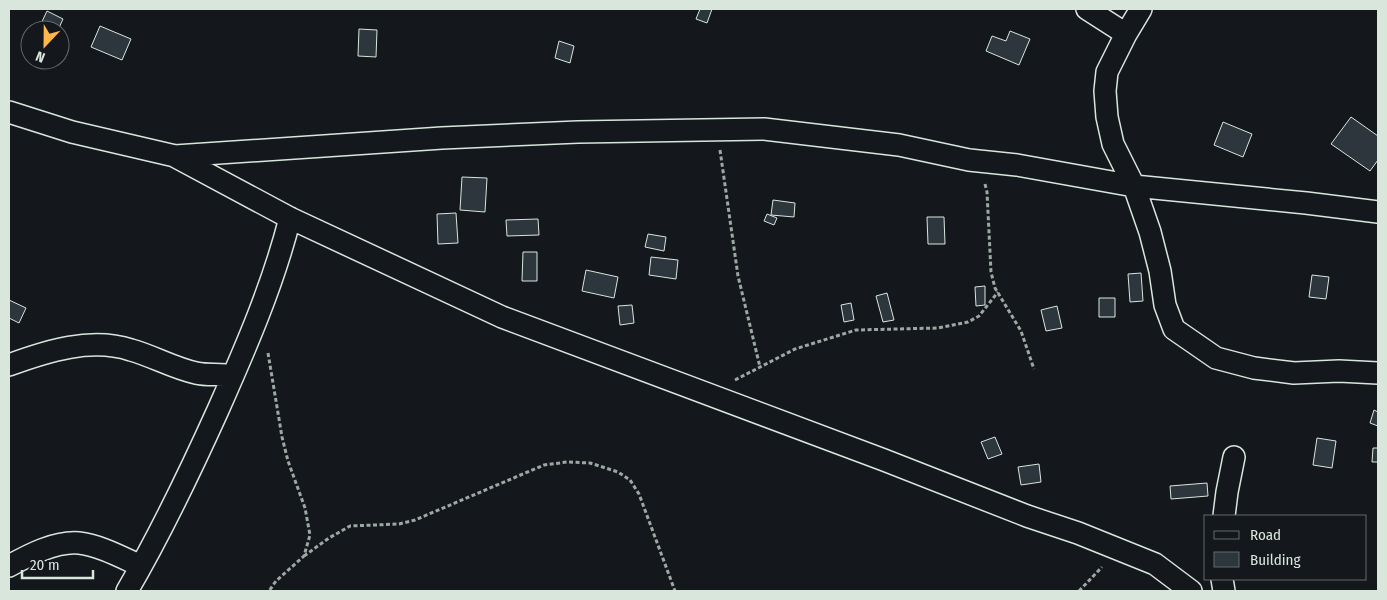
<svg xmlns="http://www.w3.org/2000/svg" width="1387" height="600" font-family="'Fira Sans Condensed',sans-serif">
<rect width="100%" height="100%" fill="#14181c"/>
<path fill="#2c363c" stroke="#d8e6dc" d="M700,9H712L707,23L696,19Z
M47,11L63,19L58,30H38Z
M100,26L131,39L122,60L91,47Z
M359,29L377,30L376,57L358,56Z
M1010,31L1030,39L1019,65L986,51L992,36L1006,41Z
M559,41L574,46L570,63L555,58Z
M1351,117L1378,136V160L1370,171L1331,144Z
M1223,122L1252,134L1243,157L1214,145Z
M462,177L487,178L485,212L460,210Z
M773,200L795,203L794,217L771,215Z
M456,213L458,243L438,244L437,214Z
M767,214L777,218L774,225L764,221Z
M927,217H944L945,244H928Z
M538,219L539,235L507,236L506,220Z
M648,234L666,237L664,251L645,247Z
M523,252H537V281H522Z
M651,257L678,260L676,279L649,275Z
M586,270L618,277L614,298L582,291Z
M1141,273L1143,301L1130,302L1128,274Z
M1312,275L1329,277L1326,299L1309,297Z
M985,286V305L976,306L975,287Z
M887,293L894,320L883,322L876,296Z
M1099,298H1115V317H1099Z
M9,300L26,308L19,323L9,318Z
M851,303L854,320L844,322L841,305Z
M632,305L634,323L620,325L618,306Z
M1057,306L1062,328L1046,331L1041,310Z
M1374,410L1378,412V426L1370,423Z
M995,437L1002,454L988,459L981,442Z
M1317,438L1336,441L1332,468L1313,465Z
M1373,448H1378V462H1372Z
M1039,464L1041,482L1021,485L1018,467Z
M1207,483L1208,496L1171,499L1170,486Z"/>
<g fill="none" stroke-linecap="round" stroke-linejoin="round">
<defs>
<path id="minor" d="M1087,9L1126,34
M1141,9L1126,34L1107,72L1105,91L1107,117L1113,144L1134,186L1150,232L1160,271L1165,305L1174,329L1216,358L1254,368L1294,373L1339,371L1378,373
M9,112L72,132L175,156L442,138L578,132L764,129L899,145L969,160L1017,165L1134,186L1306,203L1378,212
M176,157L290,218L502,317L884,460L1027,516L1078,533L1155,564L1191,591
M9,365C47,351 91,337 131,350C153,356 173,368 196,373C208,376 221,373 233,376
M1224,516L1227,492L1234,457
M9,566C29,555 55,541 79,543C99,545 123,558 141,566
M1222,579L1224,591
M127,591C161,533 190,472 218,410C246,347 273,285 290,218"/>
</defs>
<use href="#minor" stroke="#d8e6dc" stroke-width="24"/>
<path stroke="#9da8a2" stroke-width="3" stroke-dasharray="4 2.5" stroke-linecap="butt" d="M720,150L738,276L760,367
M985,184L987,192L991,272L995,288L1021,331L1034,369
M268,353L282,437L288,461L305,508L310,535L304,556L276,581L269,591
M735,380L795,349L856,330L938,328L968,322L979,316L998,292
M304,556L329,538L350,526L399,524L415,520L544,465L567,462L590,463L618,472L630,480L639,494L675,591
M1079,591L1102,567"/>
<use href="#minor" stroke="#14181c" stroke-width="21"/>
</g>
<rect width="1387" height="600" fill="none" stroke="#d8e6dc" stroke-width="20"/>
<rect x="1204" y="515" width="162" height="65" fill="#14181c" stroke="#626a69"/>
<rect x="1214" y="531" width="25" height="8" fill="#14181c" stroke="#626a69"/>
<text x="1250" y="540" font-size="15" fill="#d8e6dc">Road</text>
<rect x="1214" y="552" width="25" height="15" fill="#2c363c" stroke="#626a69"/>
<text x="1250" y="565" font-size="15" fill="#d8e6dc">Building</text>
<g transform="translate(45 45) rotate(202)"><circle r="24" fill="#14181c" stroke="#626a69"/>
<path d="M0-4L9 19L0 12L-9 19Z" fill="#ffb74d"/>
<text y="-8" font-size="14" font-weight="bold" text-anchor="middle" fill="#d8e6dc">N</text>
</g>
<path d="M22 570v8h71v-8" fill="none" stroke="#d8e6dc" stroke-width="2.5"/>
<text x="30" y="570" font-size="15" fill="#d8e6dc" stroke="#14181c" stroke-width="4" paint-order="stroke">20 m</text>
</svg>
